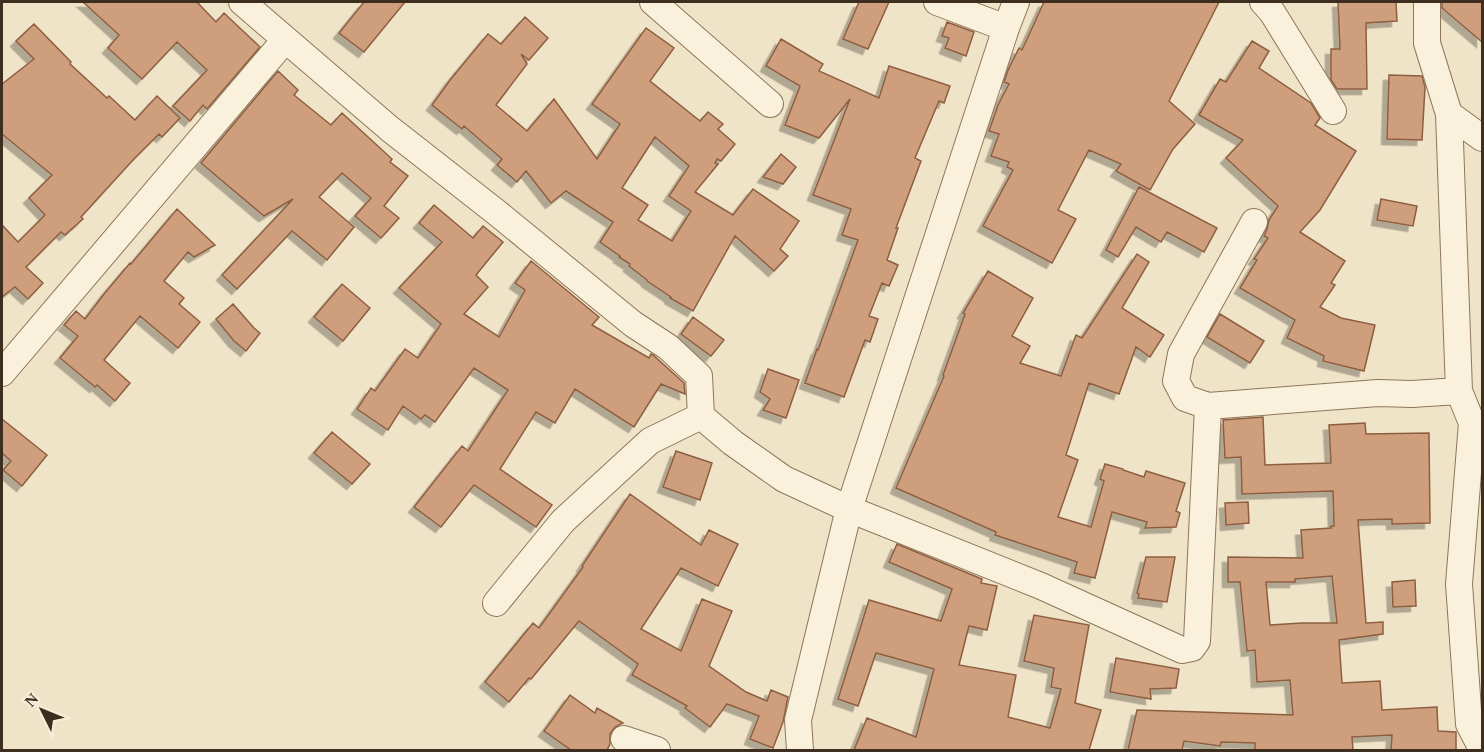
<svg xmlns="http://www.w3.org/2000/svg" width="1484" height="752" font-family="Georgia,serif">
<defs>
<filter id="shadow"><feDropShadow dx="-5.5" dy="5.5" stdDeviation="0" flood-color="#0004"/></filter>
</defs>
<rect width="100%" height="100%" fill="#f0e4c8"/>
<path fill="#cf9f7d" stroke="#8d5f41" stroke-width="1.5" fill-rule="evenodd" filter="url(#shadow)" d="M83,2H197L216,22L224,13L260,47L207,109L203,105L190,121L173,106L207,70L177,42L142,79L108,48L119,35Z
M364,2H405L364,52L339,33Z
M859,2H889L868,49L843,39Z
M1044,2H1219L1169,101L1195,124L1173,149L1150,190L1116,171L1121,164L1089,150L1058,210L1076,219L1052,263L983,226L1013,170L1007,167L1009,162L991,156L999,134L989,131L998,105L1009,84L1004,82L1008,70L1019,48L1022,50Z
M1338,2H1396L1397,21L1366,23L1367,89H1337L1331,80V49H1340Z
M1442,2H1482V42L1442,8Z
M525,17L548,38L529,60L521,54L527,64L496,105L527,131L554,99L597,159L620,124L592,104L646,28L674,48L650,81L700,121L708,112L723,124L718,129L735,144L721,161L717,159L715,163L718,164L695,192L733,215L753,189L799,221L780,249L788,256L774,271L735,236L693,311L670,298L671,297L647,281V280L629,266L630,264L619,257L620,256L600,242L613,222L566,191L551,203L526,171L517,182L497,165L502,159L464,126L462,129L432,105L450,80L488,34L501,44ZM655,137L689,166L669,196L691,211L672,241L638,220L648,205L622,188Z
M947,22L974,32L966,56L945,48L949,38L942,36Z
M34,24L71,62L70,64L107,98L109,96L135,120L157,96L180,118L162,137L159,134L133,160L81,217L83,219L65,235L61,232L26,267L43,283L28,299L15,287L2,297V225L18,242L45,215L29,198L52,175L2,134V84L34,59L16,41Z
M781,39L823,64L819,71L879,98L889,66L950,86L944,103L939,101L915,158L921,161L896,228H898L887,260L898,265L889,286L882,283L869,316L878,319L870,342L865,340L844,397L805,383L817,349L818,350L858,240L842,235L851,209L813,195L850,99L819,138L785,125L800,86L766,66Z
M1252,41L1269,51L1259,68L1311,103L1320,118L1315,125L1356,151L1320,210L1300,232L1345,261L1331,283L1335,285L1320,307L1341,318L1375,325L1364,371L1323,361L1324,356L1287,338L1295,320L1240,288L1257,260L1254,259L1268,238L1264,236L1267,229L1269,220L1278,206L1226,158L1243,140L1199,115L1220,79L1226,82Z
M278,71L298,90L294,95L331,125L342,113L392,159L390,162L408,176L384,206L399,218L381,238L355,216L371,198L342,173L319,197L354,227L327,260L292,231L237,289L222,275L293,199L264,216L201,163Z
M1389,75L1422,76L1425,87L1422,140L1387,139Z
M781,154L796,167L783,184L763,177Z
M1139,187L1217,228L1204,252L1167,232L1161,242L1136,227L1118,257L1106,250Z
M1381,199L1417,206L1413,226L1377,220Z
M434,205L473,238L483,226L503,242L476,275L488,287L464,314L499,337L525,290L515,283L531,261L599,317L592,325L649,358L651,354L653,355L684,383L685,394L661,384L634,427L575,389L555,423L536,412L500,469L552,505L536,527L474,485L441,527L414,507L462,446L468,451L508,390L474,368L435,422L425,415L421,419L403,406L388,430L357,409L371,388L375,391L405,349L418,358L441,324L399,288L442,242L419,223Z
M177,209L215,245L194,257L188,252L164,281L184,298L179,304L200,322L178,348L140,316L104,360L130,383L115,401L97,385L95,387L60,358L78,336L64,325L76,311L85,319L104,294L130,263L131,264Z
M1137,254L1149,262L1122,308L1164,335L1150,357L1136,347L1119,394L1089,383L1066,455L1078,460L1058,517L1091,527L1104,481L1100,479L1105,464L1123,469V470L1144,477L1146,471L1185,483L1176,511L1180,513L1176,527L1145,528L1147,522L1112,512L1095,578L1074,573L1077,562L995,535L996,532L896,488L944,376L943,375L965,314L963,313L988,271L1033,298L1012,336L1030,346L1020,363L1061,376L1076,335L1082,338Z
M342,284L370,308L343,341L314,317Z
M233,304L254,328L260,333L246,351L234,341L216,319Z
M1220,314L1264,341L1250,363L1207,337Z
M693,317L724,340L711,356L681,334Z
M768,369L799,380L786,418L763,410L770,399L760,392Z
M1263,417L1265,465L1331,463L1329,425L1365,423L1366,434L1429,433L1430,523L1392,524V519L1358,520L1366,623L1383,622V634L1339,640L1342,683L1380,681L1382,710L1437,707L1438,731L1456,732V750H1391L1392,735L1352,737L1353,750H1255V743L1221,742L1220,746L1184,741L1182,750H1128L1137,710L1293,715L1290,680L1257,682L1255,650L1247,651L1240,582H1228V557L1303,558L1301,530L1331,528V526H1334L1333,491L1242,494L1241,457L1225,458L1223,420ZM1332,576L1337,623H1302L1270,625L1266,582H1295V579Z
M2,419L47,455L22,486L3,470L11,461L2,453Z
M332,432L370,464L352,484L314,453Z
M676,451L712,463L700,500L663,487Z
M630,494L701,545L709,530L738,544L718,586L681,568L641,629L681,651L702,599L732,611L709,666L746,692L767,701L771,690L788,697L783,722L773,748L750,739L759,716L727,704L710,727L685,708L687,706L632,675L638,664L579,621L531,679L529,678L509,702L485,682L533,623L539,628L583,567L582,566Z
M1248,502L1249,523L1226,525L1225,503Z
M897,544L982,579L981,583L997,586L987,630L969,626L959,665L1016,675L1008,717L1050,728L1061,689L1051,687L1054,668L1024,661L1034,615L1089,625L1075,703L1101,710L1089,750H854L867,718L916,737L934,669L876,653L858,706L838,699L869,600L941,621L952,589L889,562Z
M1146,557H1175L1167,602L1138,598L1139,594L1137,593Z
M1415,580L1416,606L1393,607L1392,582Z
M1116,658L1179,669L1176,688L1150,689L1151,699L1110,692Z
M570,695L595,713L597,708L623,723L615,727L610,734V744L607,750H571L544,731Z"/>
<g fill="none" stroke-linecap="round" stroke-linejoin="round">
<defs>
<path id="minor" d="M242,2L390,129L496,212L633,324L668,347L699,376L701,416L733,443L784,479L849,509L1041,586L1182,650L1192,648L1197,641L1208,406
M653,2L770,104
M937,2L1006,28
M1263,2L1272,12L1333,111
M1427,2V43L1449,114L1459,391L1472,423L1482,427
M1449,114L1482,138
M1254,222L1181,354L1176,381L1185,398L1208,406L1378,393L1412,394L1459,391
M2,373L285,40
M1472,423L1459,584L1469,724L1482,749
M496,603L563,521L650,441L701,416
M624,739L657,750
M800,750L798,720L849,509L1006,28L1016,2"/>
</defs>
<use href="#minor" stroke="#8d765c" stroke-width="28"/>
<use href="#minor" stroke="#faf1dc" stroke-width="26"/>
</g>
<rect width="1484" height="752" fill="none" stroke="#3d2e20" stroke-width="6"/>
<g transform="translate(42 710) rotate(313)" stroke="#f7eed8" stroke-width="4.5" paint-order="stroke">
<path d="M0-4.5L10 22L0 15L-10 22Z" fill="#3d2e20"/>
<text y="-9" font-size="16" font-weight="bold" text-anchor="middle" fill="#3d2e20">N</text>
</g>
</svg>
